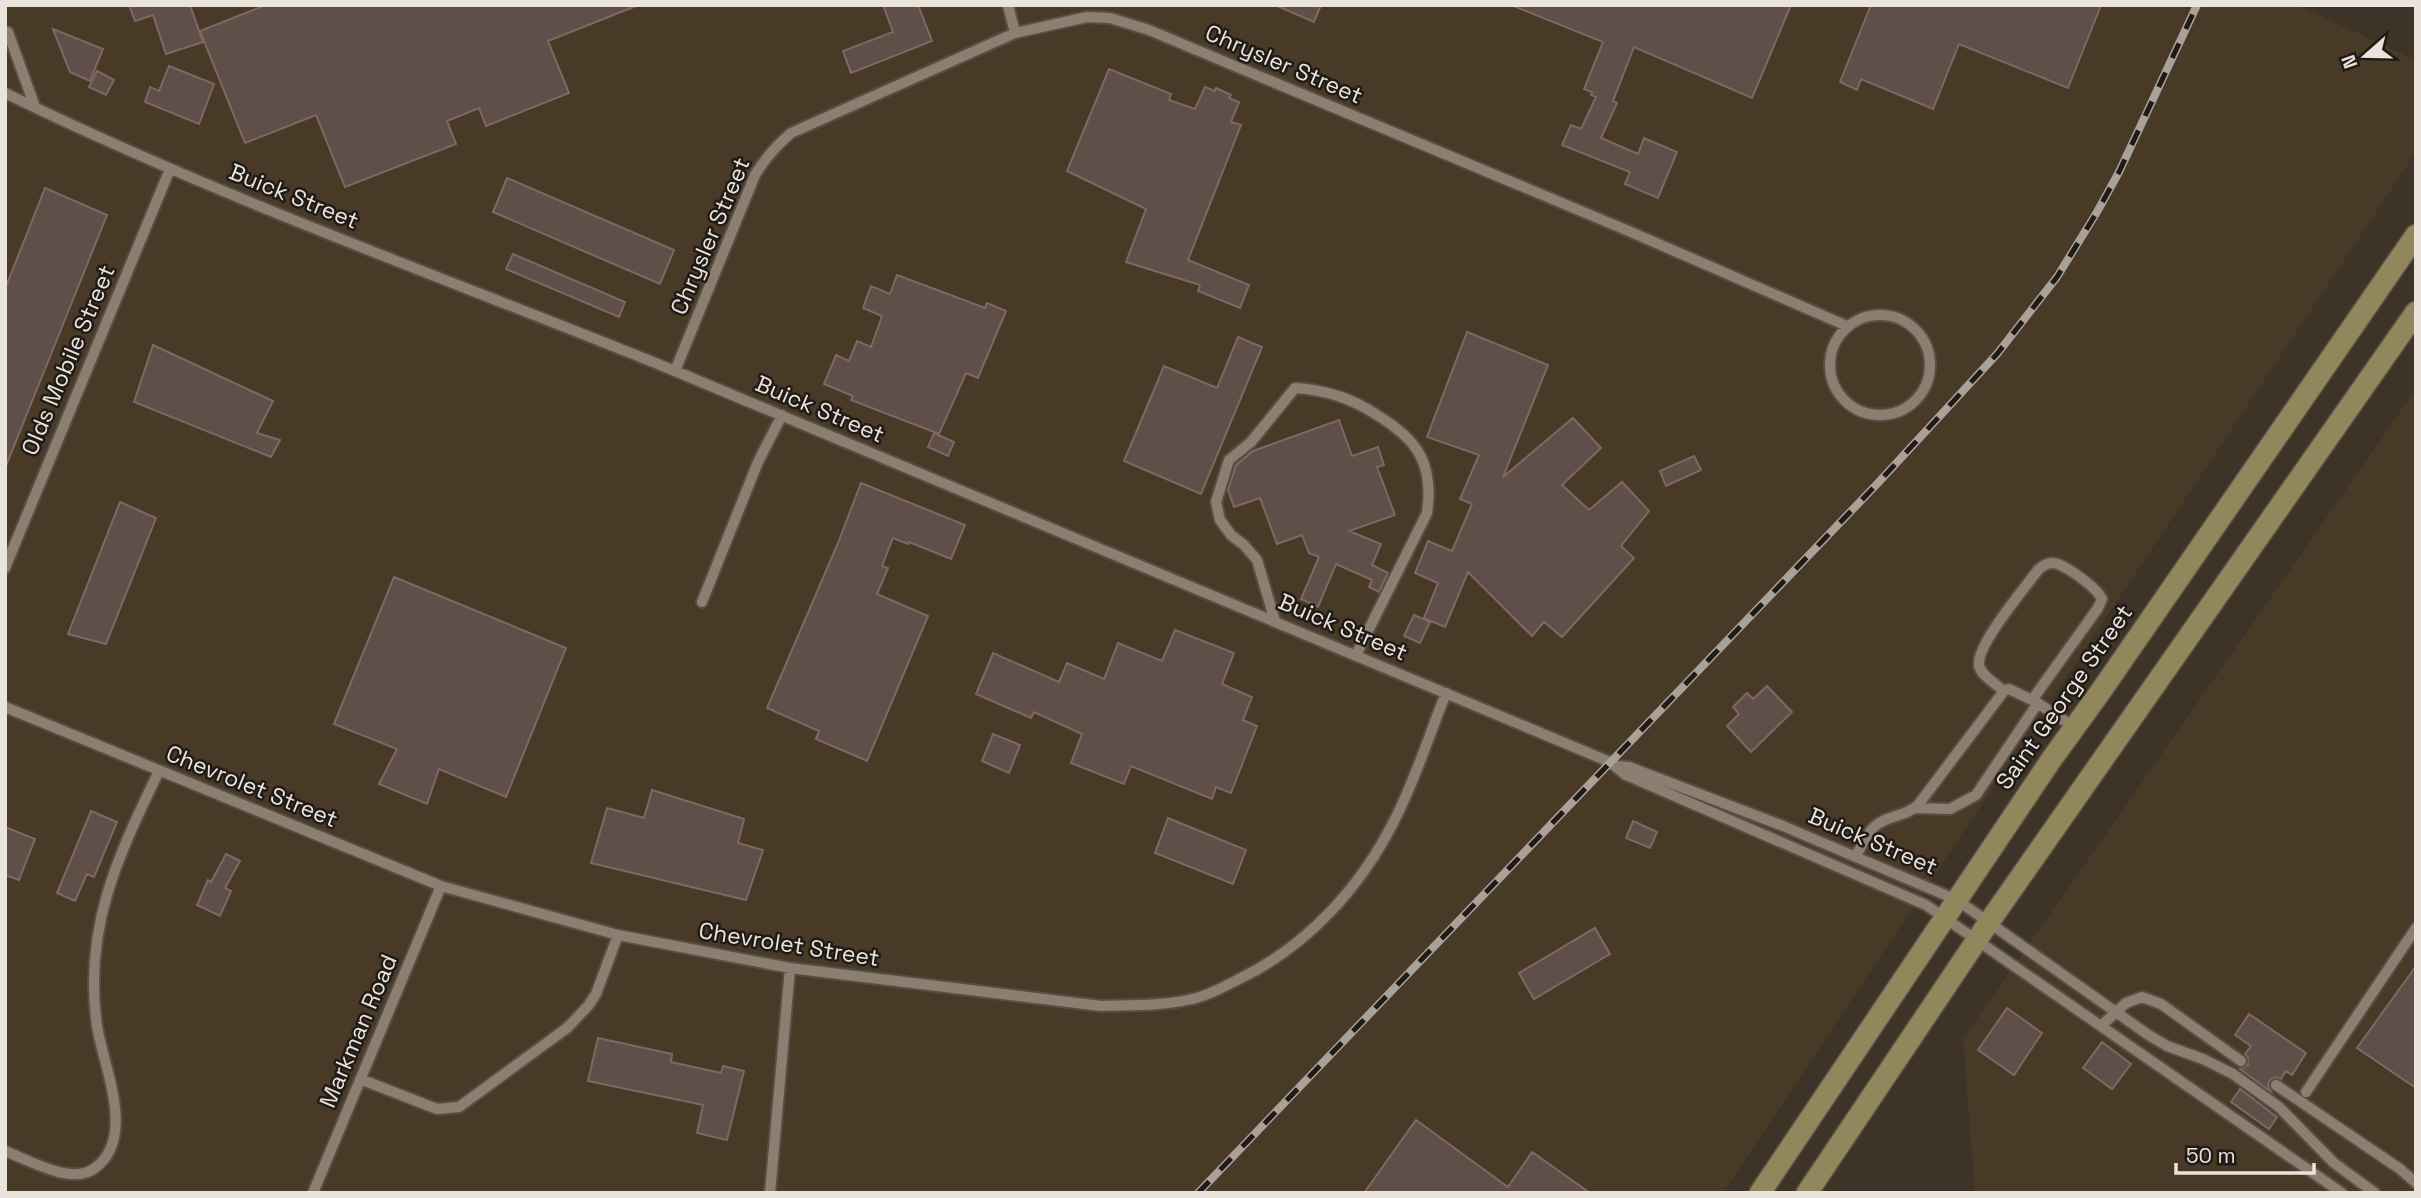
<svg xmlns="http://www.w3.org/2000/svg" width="2421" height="1198" font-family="'Space Grotesk',sans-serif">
<rect width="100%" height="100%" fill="#3d3326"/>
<path fill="#493a28" d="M5,5H2297L2416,60V152L1723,1193H5Z
M2416,389V1193H1975L1963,1039Z"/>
<path fill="#604e49" stroke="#7c6964" stroke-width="2" d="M129,5H190L203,42L166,54L153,15L135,21Z
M266,5H636V6L548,41L569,93L486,126L479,108L447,121L456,144L345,187L316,115L245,143L200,31Z
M883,5H918L932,41L851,73L843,51L893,32Z
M1275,5H1321L1314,22Z
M1511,5H1791L1752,98L1634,47L1613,101L1617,103L1601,138L1638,154L1644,138L1677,152L1658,198L1625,184L1630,172L1562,145L1571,125L1581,129L1596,97L1591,95L1592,92L1584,89L1603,42Z
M1871,5H2101L2068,88L1959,44L1933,109L1861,79L1857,90L1840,82Z
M53,29L103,49L90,81L70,72Z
M169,66L214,84L199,124L145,102L150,87L159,91Z
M1109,69L1171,94L1169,100L1195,109L1205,87L1215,91L1216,88L1231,95L1229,98L1239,102L1231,122L1241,125L1188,260L1249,285L1240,308L1198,291L1200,285L1126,262L1146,209L1067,171Z
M97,71L114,80L106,95L89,87Z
M507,178L674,250L660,284L493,212Z
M45,188L107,215L6,466L5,289Z
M513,254L625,302L619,317L506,269Z
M897,275L985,308L987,303L1006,311L978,378L966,373L939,434L851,400L853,396L824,384L836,355L849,361L857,341L871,347L882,316L863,308L871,286L890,294Z
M1467,332L1548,365L1503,477L1573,418L1601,448L1562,485L1589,510L1622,482L1649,511L1621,546L1634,558L1562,637L1544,622L1532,636L1468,572L1445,627L1424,618L1438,583L1415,573L1428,541L1452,551L1472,504L1460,499L1479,455L1427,437Z
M1238,337L1262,347L1201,494L1124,461L1164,366L1217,388Z
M153,345L273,401L257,433L280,440L271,457L134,402Z
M1339,420L1352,456L1378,447L1384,465L1377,467L1395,515L1349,531L1381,544L1372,565L1388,573L1379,592L1369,587L1372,580L1336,564L1318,607L1301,599L1319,557L1309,553L1302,535L1277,544L1260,498L1234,507L1228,490L1236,465L1253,451Z
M934,433L954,442L948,456L928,447Z
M1694,456L1701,470L1666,486L1660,471Z
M861,483L965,525L951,559L909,542L908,544L893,538L882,566L888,568L877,594L928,616L867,761L816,739L819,731L767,708L838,543Z
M120,502L156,518L106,644L68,634Z
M394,577L566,648L506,797L439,769L427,804L379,784L397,749L334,724Z
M1414,615L1430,622L1420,643L1404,636Z
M1175,630L1234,653L1222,684L1252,697L1243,720L1257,726L1231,793L1216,787L1212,799L1131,766L1124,784L1071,763L1082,734L1034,712L1031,718L976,694L993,653L1059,682L1067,663L1104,679L1118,643L1162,661Z
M1767,686L1792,712L1751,752L1727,726L1739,714L1733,707L1747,693L1753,699Z
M993,734L1020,745L1009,773L982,761Z
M652,790L744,819L738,843L763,850L746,900L591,863L607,808L644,818Z
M91,811L117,822L94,877L87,874L75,901L57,893Z
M1168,818L1246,850L1233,884L1155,853Z
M1633,821L1657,832L1650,848L1626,838Z
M5,827L35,839L19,880L5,875Z
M226,854L240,861L225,888L231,891L220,916L197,905L208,880L211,882Z
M1595,928L1610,954L1534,999L1519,973Z
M2416,966V1088L2357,1048Z
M2007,1008L2042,1033L2014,1075L1978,1050Z
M2249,1014L2306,1053L2292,1075L2286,1071L2281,1079L2276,1077L2270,1080L2268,1085L2271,1092L2240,1069L2248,1065V1058L2245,1054L2251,1046L2235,1035Z
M598,1038L672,1054L671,1062L721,1073L723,1066L744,1071L727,1140L697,1133L703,1105L588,1081Z
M2102,1042L2131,1064L2112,1089L2083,1068Z
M2240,1089L2277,1117L2269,1129L2231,1102Z
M1416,1120L1508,1187L1532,1152L1590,1193H1364Z"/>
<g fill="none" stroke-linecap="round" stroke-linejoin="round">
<defs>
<path id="lane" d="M1008,5L1015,33
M8,32L35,107
M5,93C222,199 451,280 675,371C988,499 1299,631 1610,762L1626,775L1926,905L2342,1193
M1830 365a50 50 0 1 1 100 0a50 50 0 1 1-100 0Z
M675,371L755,175C765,158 776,146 791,133L1015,33L1087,17L1110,18L1149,30L1631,232L1847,326
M5,568L170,169
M702,602L758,462L782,415
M1275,621L1257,560L1244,545L1231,535L1220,520L1216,502L1229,460L1251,442L1295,388C1326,390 1351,398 1377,415C1418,440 1434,464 1427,513L1356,655
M2004,691C1996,684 1978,674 1979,663C1979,642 2024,589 2038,570C2043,566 2046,563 2053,563C2065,564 2097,588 2102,599L2098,608L2032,700
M5,707L441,886L618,935L790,968L1101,1006C1131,1005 1162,1006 1192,999C1208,996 1225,986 1241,978C1307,946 1361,887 1394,821C1415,781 1429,735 1446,693
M1617,766L1629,767L1783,826L1957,900L2147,1034L2167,1046L2203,1059L2233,1074L2279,1107L2334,1163L2375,1193
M1915,808L1950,809L1976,795L2038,703
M1856,856C1861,847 1866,835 1874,827C1886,815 1906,817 1918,805L2004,691L2009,689L2036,702L2074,727
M2101,1026L2126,1003L2142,997L2161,1004L2241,1061
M360,1079L437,1109L459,1107L567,1028L588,1006L596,994L618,935
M2276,1085L2400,1169L2416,1183
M2306,1092L2416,928
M5,1151C29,1160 72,1186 95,1168C137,1137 103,1066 97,1026C83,928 118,856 159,771
M313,1193L441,886
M770,1193L790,968"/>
<path id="secondary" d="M1760,1193L2051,760L2101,691L2416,235
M1807,1193L1989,922L2416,312"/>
</defs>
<use href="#lane" stroke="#584f44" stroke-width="14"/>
<use href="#secondary" stroke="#584f44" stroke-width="24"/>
<use href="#lane" stroke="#8c7f71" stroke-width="10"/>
<use href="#secondary" stroke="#91865c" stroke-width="21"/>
<defs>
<path id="rail" d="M1198,1193L1877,484L1997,354L2057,277L2097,212L2119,172L2197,5"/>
</defs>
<use href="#rail" stroke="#aaa298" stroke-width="8"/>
<use href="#rail" stroke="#201b16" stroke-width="5" stroke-dasharray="16" stroke-linecap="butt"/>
</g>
<g text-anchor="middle" stroke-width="5" stroke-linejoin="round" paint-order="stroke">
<g font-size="23" fill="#ebe4dc" stroke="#201b16">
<text transform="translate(1284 64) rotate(23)" y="8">Chrysler Street</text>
<text transform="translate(294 196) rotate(22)" y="8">Buick Street</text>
<text transform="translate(710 236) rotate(-67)" y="8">Chrysler Street</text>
<text transform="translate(68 360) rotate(-67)" y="8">Olds Mobile Street</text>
<text transform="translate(820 409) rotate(23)" y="8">Buick Street</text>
<text transform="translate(1343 627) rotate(23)" y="8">Buick Street</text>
<text transform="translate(2064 697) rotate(-55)" y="8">Saint George Street</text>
<text transform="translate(252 786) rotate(22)" y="8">Chevrolet Street</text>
<text transform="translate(1873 841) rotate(23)" y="8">Buick Street</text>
<text transform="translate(789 944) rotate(9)" y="8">Chevrolet Street</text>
<text transform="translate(358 1031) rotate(-67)" y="8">Markman Road</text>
</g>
</g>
<rect width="2421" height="1198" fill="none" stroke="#ebe4dc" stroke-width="14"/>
<g transform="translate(2365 56) rotate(250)" stroke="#201b16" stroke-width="5" paint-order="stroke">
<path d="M0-5L12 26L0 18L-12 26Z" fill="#ebe4dc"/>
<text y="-10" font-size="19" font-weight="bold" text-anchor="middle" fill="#ebe4dc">N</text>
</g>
<path d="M2176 1163v10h138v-10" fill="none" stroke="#ebe4dc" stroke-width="3.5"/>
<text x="2186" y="1163" font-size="21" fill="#ebe4dc" stroke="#201b16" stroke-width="5" paint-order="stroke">50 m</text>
</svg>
